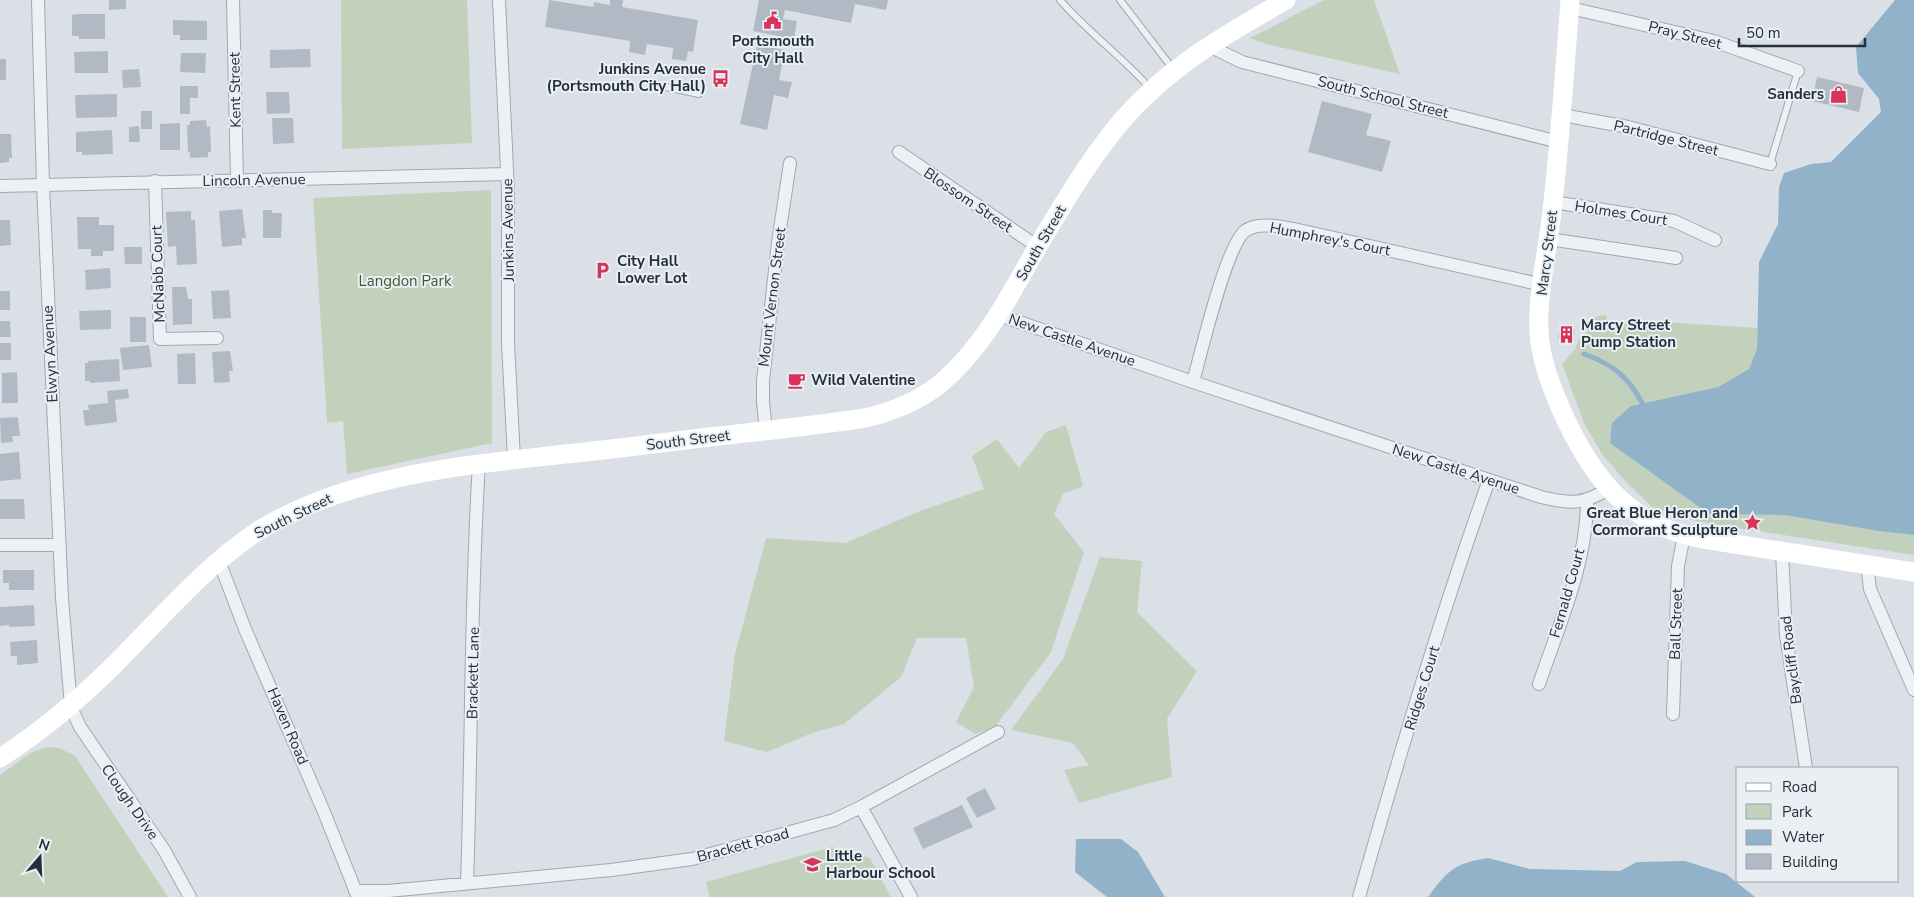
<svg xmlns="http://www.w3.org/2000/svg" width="1914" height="897" font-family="'Nunito Sans',sans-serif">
<rect width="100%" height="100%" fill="#dbe0e7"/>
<path fill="#c2d1bb" d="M341,0H467L472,143L342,149Z
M1324,0H1374L1400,74L1266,44L1250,38Z
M491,190L492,443L347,474L343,421L327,423L313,198Z
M1606,315L1607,322L1611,324L1662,322L1757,328V349L1749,369L1718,387L1631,406L1709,514L1784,515L1878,531L1914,535V555L1717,525L1682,518L1651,506L1625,481L1602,454L1584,423L1562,364L1575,349L1581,335L1586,334L1594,317Z
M1066,425L1083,486L1063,494L1054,514L1084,552L1051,652L995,727L975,734L956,722L974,687L966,638H917L901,677L844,724L812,733L767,752L724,741L735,654L766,538L845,543L920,511L984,489L972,456L997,439L1019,468L1046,432Z
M1100,557L1142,561L1137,612L1197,671L1167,719L1172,777L1079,803L1064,770L1089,765L1073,743L1011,730L1063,659Z
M48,747L59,748L75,756L168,897H0V775L32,752Z
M832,847L870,858L891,897H710L706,882Z"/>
<path fill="#92b2ca" d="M1895,0H1914V535L1878,531L1784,515L1709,514L1610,443L1612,423L1631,406L1718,387L1749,369L1757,349L1759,262L1778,224L1779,187L1784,173L1811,164L1831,162L1881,112L1879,99L1858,73L1856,47Z
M1076,839H1121L1138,852L1165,897H1107L1075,872Z
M1488,858L1530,869L1620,871L1637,862L1685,861L1726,874L1755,897H1428C1448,870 1455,863 1488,858Z"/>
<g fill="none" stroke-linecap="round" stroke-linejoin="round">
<path stroke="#92b2ca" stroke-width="5" d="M1584,354C1612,364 1629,377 1642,403"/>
</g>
<path fill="#b1bac4" d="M109,0H126V9L109,10Z
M549,0L593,7L594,2L610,5V0H623L622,7L698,20L693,52L688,51L686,61L672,59L673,48L647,44L645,55L629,52L630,41L545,27Z
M759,0H888L886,10L855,4L851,23L785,10L783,19L797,21L794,39L753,31Z
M77,14H105V39H79V36H72V15Z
M173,20L207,21V40H180V35H173Z
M757,45L785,50L779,80L792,82L788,98L774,95L767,130L740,124Z
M310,49L311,67L270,68V50Z
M108,51V73H75L74,52Z
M181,53H206L205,73L180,72Z
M0,59H6V80H0Z
M139,69L141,87L123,88L122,70Z
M1817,77L1864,88L1859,112L1812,101Z
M180,86H198V98H190V114H180Z
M266,92H289L290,113L267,114Z
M117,94V117L76,118L75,95Z
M1322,101L1372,114L1366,135L1391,141L1382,172L1308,152Z
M141,111H152V129H141Z
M272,118H293L294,143L273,144Z
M206,120L207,127L210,126L211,152H208V157L190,158V152H188L187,125H190V121Z
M180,123V150H160V124Z
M139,126L140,142H129V127Z
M112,130L113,154L82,155V152H76V132Z
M0,134H11L12,158H9V162L0,163Z
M242,209L246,238H242V245L222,247L219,211Z
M263,210H272V213H282L281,238H263Z
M191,211V220H195L197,264L177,265L176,246L168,247L166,212Z
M77,217H99V225H114V251H103V256H91V249H78Z
M0,220H10L11,245L0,246Z
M124,247H142V264H125Z
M110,268L111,288L86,290L85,270Z
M172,287H186L188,299H192V324L173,325Z
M229,290L231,318L213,319L211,291Z
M0,291H10V310H0Z
M111,310V329L80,330L79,311Z
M130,317H146V342H130Z
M0,321H10L11,337H0Z
M1560,328L1575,330L1573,341L1558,338Z
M0,343H11V360H0Z
M149,345L152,367L123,370L120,348Z
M230,351L233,371H229L230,382L214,383L212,352Z
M195,353L196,384H178L177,354Z
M119,359L120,381L90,383V381H85V363H88V361Z
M17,372L18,403H2V373Z
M128,389L129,398L115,400L117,422L85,426L83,410H89L88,405L108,403L107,391Z
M18,417L20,436H12L13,442L1,443L0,418Z
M19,452L21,479L0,481V454Z
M0,499H24L25,519H0Z
M3,570H34V590H9V583H3Z
M34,605L35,626L9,627V625L0,626V607Z
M37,640L38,663L17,665V656H11L10,642Z
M985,788L996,809L977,818L966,798Z
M962,805L973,827L923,849L913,828Z"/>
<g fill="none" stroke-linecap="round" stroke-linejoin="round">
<defs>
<path id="lane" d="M1060,0C1088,32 1122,57 1150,88
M1120,0L1173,69
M666,87L699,94
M1770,164L1798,71"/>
<path id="street" d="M38,0L43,185L62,598L71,707L80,727L164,850L190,897
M233,0L237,180
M499,0L508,191V343L514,459
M1570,8L1714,41L1798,71
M1209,46L1242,62L1559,142
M1562,115L1628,127L1770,164
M899,152L1038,247
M155,181L160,339L217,338
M0,186L507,174
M1553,202L1674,221L1715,240
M1549,239L1676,258
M999,315L1193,382L1541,497C1570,504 1583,505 1608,489
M1193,382C1201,353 1226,246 1245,231C1258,221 1280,227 1294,229L1543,285
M766,431L763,402V381L778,242L790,163
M0,545H60
M1782,552L1786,635L1806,768
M219,561L245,629L324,812L358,897
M1867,565L1870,589L1914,690
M1539,684C1559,625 1587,563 1587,501
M1673,714L1678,566L1684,535
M861,807L911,897
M467,883C472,743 470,603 479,464
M355,891H388L611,870L692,859L834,820L861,807L998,732
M1359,897C1399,757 1440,617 1489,480"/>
</defs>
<use href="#lane" stroke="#a0a7b1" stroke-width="8"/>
<use href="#street" stroke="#a0a7b1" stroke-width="14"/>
<use href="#lane" stroke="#edf1f5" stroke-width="6"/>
<use href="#street" stroke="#edf1f5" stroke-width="12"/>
<path stroke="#fff" stroke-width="19" d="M1570,0C1565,70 1560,141 1552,211C1548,249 1537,294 1539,331C1540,357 1550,383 1560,407C1590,475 1626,525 1703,539L1914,572
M0,758C42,731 80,699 116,663C159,620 207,564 258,531C344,477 457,466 556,455C608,450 659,443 710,437C762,431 813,426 865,418C892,412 917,402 940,384C984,347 1010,295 1038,246C1062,206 1086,165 1115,129C1163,70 1221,37 1286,0"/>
</g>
<defs>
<symbol id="civic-bare" viewBox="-9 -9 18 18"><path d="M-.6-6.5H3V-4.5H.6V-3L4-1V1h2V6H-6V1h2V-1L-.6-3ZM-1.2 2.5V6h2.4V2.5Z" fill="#d8335a" stroke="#eaeff4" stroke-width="2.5" paint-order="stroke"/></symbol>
<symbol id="bus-bare" viewBox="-9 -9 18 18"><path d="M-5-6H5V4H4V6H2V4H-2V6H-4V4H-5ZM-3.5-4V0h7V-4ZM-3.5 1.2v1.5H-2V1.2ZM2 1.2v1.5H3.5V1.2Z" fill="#d8335a" stroke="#eaeff4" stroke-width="2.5" paint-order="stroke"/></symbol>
<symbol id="shop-bare" viewBox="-9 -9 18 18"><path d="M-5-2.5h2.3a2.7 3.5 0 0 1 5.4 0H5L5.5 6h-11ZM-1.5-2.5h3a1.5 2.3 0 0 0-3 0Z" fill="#d8335a" stroke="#eaeff4" stroke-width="2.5" paint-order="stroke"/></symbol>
<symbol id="parking-bare" viewBox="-9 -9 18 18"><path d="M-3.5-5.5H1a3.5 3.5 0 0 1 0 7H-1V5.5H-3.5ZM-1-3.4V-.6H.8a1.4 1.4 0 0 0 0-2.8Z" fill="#d8335a" stroke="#eaeff4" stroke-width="2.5" paint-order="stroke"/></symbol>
<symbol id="building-bare" viewBox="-9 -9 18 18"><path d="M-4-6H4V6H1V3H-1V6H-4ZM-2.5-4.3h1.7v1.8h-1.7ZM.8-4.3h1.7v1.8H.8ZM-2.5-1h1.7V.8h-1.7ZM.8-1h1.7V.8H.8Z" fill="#d8335a" stroke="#eaeff4" stroke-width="2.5" paint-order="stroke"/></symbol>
<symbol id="cafe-bare" viewBox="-9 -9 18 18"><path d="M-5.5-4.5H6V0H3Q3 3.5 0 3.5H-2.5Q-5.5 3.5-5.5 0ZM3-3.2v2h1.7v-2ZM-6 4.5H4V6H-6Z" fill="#d8335a" stroke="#eaeff4" stroke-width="2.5" paint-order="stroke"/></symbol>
<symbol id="sight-bare" viewBox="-9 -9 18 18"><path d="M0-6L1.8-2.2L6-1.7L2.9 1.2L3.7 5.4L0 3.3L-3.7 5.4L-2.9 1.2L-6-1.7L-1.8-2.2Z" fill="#d8335a" stroke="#eaeff4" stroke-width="2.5" paint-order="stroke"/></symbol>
<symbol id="school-bare" viewBox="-9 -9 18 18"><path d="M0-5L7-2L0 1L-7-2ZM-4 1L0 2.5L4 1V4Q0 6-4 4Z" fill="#d8335a" stroke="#eaeff4" stroke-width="2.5" paint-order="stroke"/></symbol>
</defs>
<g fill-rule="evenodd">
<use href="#civic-bare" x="760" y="8" width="25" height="25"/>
<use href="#bus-bare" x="708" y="66" width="25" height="25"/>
<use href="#shop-bare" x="1826" y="82" width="25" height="25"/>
<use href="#parking-bare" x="590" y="258" width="25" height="25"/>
<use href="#building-bare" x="1554" y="322" width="25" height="25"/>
<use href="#cafe-bare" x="784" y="368" width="25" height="25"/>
<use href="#sight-bare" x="1740" y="510" width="25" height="25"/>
<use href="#school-bare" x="800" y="852" width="25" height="25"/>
</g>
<g text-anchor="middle" stroke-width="4" stroke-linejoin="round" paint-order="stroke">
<g font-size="15" fill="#242f3d" stroke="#eaeff4">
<text transform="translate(1685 35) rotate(14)" y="5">Pray Street</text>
<text transform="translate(235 90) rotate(-91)" y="5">Kent Street</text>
<text transform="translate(1383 97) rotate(14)" y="5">South School Street</text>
<text transform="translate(1666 138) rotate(14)" y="5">Partridge Street</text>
<text transform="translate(254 180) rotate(-1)" y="5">Lincoln Avenue</text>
<text transform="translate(968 200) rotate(34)" y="5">Blossom Street</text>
<text transform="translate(1621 213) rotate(9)" y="5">Holmes Court</text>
<text transform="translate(508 230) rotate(-91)" y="5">Junkins Avenue</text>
<text transform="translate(1330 239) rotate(11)" y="5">Humphrey's Court</text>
<text transform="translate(1041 243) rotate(-60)" y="5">South Street</text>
<text transform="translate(1547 253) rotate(-83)" y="5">Marcy Street</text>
<text transform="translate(158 274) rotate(-92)" y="5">McNabb Court</text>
<text transform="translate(772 297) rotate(-83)" y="5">Mount Vernon Street</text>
<text transform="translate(1072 340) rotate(19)" y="5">New Castle Avenue</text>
<text transform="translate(50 354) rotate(-93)" y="5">Elwyn Avenue</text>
<text transform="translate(688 440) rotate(-7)" y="5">South Street</text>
<text transform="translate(1456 469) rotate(18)" y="5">New Castle Avenue</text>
<text transform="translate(293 516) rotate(-26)" y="5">South Street</text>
<text transform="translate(1567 593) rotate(-74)" y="5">Fernald Court</text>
<text transform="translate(1676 624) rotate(-88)" y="5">Ball Street</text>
<text transform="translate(1791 660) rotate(-97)" y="5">Baycliff Road</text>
<text transform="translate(473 673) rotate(-89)" y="5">Brackett Lane</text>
<text transform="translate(1422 688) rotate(-73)" y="5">Ridges Court</text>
<text transform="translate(288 726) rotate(67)" y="5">Haven Road</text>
<text transform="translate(130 802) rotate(55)" y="5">Clough Drive</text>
<text transform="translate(743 845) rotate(-15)" y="5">Brackett Road</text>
</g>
<g font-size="15" font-weight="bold" fill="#242f3d" stroke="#eaeff4" text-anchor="start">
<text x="773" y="46" text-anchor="middle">Portsmouth<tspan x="773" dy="17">City Hall</tspan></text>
<text x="706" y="74" text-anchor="end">Junkins Avenue<tspan x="706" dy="17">(Portsmouth City Hall)</tspan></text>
<text x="1824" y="99" text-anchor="end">Sanders</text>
<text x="617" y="266">City Hall<tspan x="617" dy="17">Lower Lot</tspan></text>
<text x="1581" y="330">Marcy Street<tspan x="1581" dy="17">Pump Station</tspan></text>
<text x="811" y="385">Wild Valentine</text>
<text x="1738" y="518" text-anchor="end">Great Blue Heron and<tspan x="1738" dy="17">Cormorant Sculpture</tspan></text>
<text x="826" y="861">Little<tspan x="826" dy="17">Harbour School</tspan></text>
</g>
<g font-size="15" fill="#3c5a30" stroke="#eaeff4">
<text x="405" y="286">Langdon Park</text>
</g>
</g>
<rect x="1736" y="767" width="162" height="115" fill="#eaeff4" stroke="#9ba2ab"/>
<rect x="1746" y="783" width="25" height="8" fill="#ffffff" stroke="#9ba2ab"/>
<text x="1782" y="792" font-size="15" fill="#242f3d">Road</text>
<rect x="1746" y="804" width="25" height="15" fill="#c2d1bb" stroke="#9ba2ab"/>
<text x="1782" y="817" font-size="15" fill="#242f3d">Park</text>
<rect x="1746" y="830" width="25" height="15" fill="#92b2ca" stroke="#9ba2ab"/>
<text x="1782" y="842" font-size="15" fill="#242f3d">Water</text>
<rect x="1746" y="854" width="25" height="15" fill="#b1bac4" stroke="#9ba2ab"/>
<text x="1782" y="867" font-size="15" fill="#242f3d">Building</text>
<g transform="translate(40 857) rotate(19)" stroke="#eaeff4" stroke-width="4" paint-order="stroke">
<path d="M0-4L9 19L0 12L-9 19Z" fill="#242f3d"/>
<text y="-8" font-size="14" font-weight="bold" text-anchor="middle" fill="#242f3d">N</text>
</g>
<path d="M1739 38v8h126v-8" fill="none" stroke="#242f3d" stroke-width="2.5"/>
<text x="1746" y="38" font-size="15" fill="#242f3d" stroke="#eaeff4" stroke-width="4" paint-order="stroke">50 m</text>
</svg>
